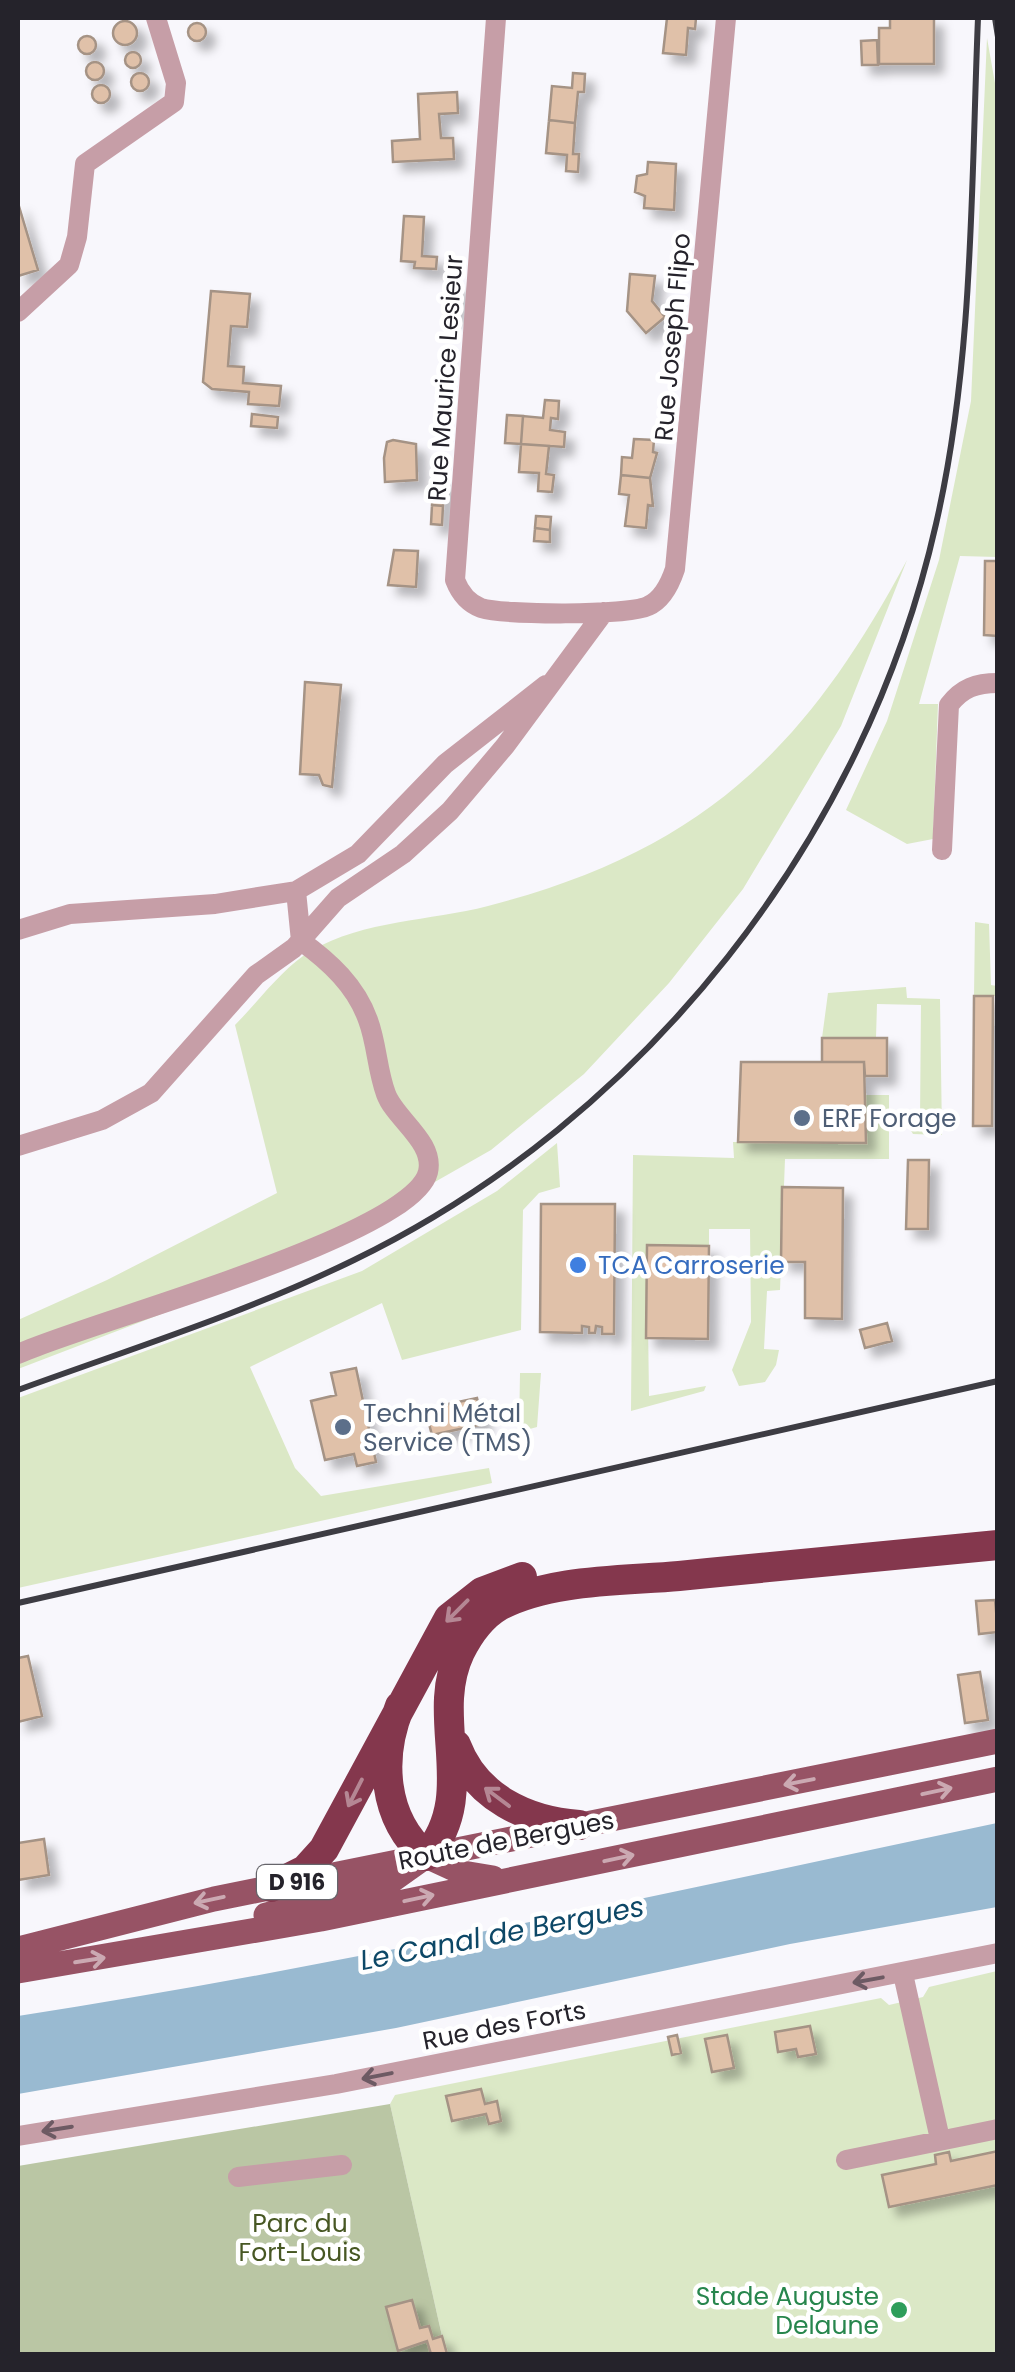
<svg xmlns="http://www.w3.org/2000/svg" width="1015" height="2372" font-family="Poppins,sans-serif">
<defs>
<filter id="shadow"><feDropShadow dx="9" dy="9" stdDeviation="5" flood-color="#0004"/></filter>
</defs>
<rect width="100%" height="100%" fill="#f8f7fc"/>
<path fill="#dbe8c6" d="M987,38L998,100L997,557L960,556L919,704H938L933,839L907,844L846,810L887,721L939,560L971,401Z
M907,560L841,726L743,889L669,983L584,1074L491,1150L289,1265L18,1369V1320L107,1280L277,1193L235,1025C258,1002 283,967 311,951C364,920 430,921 488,906C701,851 805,751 907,560Z
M975,922L989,924L991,985L997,986L998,996H974Z
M906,987L907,998L940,999L942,1135L913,1134L905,1121L920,1120L921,1005L877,1004L876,1038H822L828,993Z
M865,1095H889V1159H785L780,1290L767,1291L764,1349L779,1350L776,1365L765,1382L739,1386L732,1370L751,1322L750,1229H709V1246H647L649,1396L706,1386L704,1391L631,1411L633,1155L734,1158L733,1142L866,1143Z
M557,1143L560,1187L539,1193L523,1210L521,1330L402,1360L382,1303L250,1367L295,1468L321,1496L489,1468L492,1483L18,1588V1398L362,1271L497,1191Z
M520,1373H541L537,1427L519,1432Z
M997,1971V2354H446L390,2104L395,2095L881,1998L889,2005L923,1997L929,1987Z"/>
<path fill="#bac6a4" d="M390,2104L446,2354H18V2166Z"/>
<path fill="#99bad1" d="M997,1823V1907L790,1944L396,2028L18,2094V2016C347,1965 672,1892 997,1823Z"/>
<path fill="#e0c1a9" stroke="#a59385" stroke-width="2.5" filter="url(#shadow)" d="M667,18H696L695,29L688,28L686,55L663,53Z
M890,18H934V64H879V28H890Z
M113 33a12 12 0 1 1 24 0a12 12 0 1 1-24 0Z
M188 32a9 9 0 1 1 18 0a9 9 0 1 1-18 0Z
M78 45a9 9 0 1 1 18 0a9 9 0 1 1-18 0Z
M877,40L878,65H862L861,41Z
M125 60a8 8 0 1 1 16 0a8 8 0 1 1-16 0Z
M86 71a9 9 0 1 1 18 0a9 9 0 1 1-18 0Z
M131 82a9 9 0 1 1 18 0a9 9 0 1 1-18 0Z
M573,73L585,74L584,92H578L575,123L549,120L552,86L572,88Z
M92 94a9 9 0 1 1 18 0a9 9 0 1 1-18 0Z
M457,92L458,113L439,114L441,138H453L454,159L393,162L392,141L420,139L418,94Z
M549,120L575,123L573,154H579L578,172L566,171L567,155L546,153Z
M648,162L676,164L674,210L644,208L645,196L635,192L637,176L647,174Z
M18,203L38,270L18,276Z
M404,216L424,217L422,256L437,257L436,269L414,268L415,262L401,261Z
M630,274L655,276L652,301L665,317L646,333L627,311Z
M446,283L457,284L455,316L444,315Z
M211,291L250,294L247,327L231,326L228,366L244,367L243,383L281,386L279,406L248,404L249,392L212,389L203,382Z
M545,400L559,401L558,419L551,418L550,430L565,432L564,447L521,444L523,416L543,418Z
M252,414L278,417L277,428L251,426Z
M507,415L523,416L521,444L505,443Z
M634,439L654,440L653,452L657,453L650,478L621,475L622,457L632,458Z
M393,440L416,444L417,480L385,482L384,458L387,442Z
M521,444L549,446L546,474L554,475L552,492L538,491L539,473L519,472Z
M621,475L650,478L653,506L648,505L646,528L625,526L629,495L619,494Z
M434,481H445L443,506L432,505Z
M432,505L443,506L442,525L431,524Z
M536,516L551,517L550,530L535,528Z
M535,528L550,530V542L534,541Z
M394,550L418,551L416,587L388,585Z
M985,561H998V636L984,635Z
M305,682L341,685L332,787L323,785L319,775L300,774Z
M974,996H993L992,1126H973Z
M822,1038H887V1076H865L864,1062H822Z
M741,1062H864L866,1143L738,1142Z
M908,1160H929L928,1229H906Z
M782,1187L843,1188L842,1319L805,1318V1262H781Z
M541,1204H615L614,1334H602V1327L596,1326L595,1333H589V1327L582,1326V1333L540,1332Z
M647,1245L709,1246L708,1339L646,1338Z
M887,1323L892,1341L865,1348L860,1330Z
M356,1368L376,1462L357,1466L354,1454L325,1460L311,1401L336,1395L331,1373Z
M477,1398L483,1424L432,1435L425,1409Z
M995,1600L998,1632L979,1634L976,1601Z
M28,1656L42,1716L18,1722V1658Z
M980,1672L988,1720L965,1723L958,1675Z
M44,1839L49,1875L18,1880V1843Z
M810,2026L816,2054L798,2057L796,2049L778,2052L775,2032Z
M677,2035L681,2053L672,2055L668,2037Z
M727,2035L734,2068L712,2072L705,2039Z
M481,2089L485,2104L497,2101L501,2121L489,2124L486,2114L452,2121L446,2096Z
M998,2151V2185L889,2207L882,2175L936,2164L935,2155L949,2152L951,2161Z
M412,2300L420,2328L429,2326L433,2339L442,2336L447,2354H431L427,2341L398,2351L386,2307Z"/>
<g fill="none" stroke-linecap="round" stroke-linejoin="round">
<path stroke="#c69ea7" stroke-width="20" d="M496,18L455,580C460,593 468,603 481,608C504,615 627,616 648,606C662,600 670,584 675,569L726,18
M18,312L69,265L77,237L85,164L174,102L176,83L156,18
M942,850L949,705C962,688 976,683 998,683
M18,930L70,914L215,904L296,891L358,854L445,764L546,685
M18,1146L102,1120L151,1093L256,975L294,948L338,898L403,854L450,811L505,746L604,612
M18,1354C84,1323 412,1237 428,1172C435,1142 395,1119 386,1094C377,1070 377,1044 368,1020C356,986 330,962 301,941L296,891
M903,1974L940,2139
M18,2136L336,2084L998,1953
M846,2160L998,2129
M238,2177L342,2165"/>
<path stroke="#975365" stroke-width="25" d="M266,1915L388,1883L426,1856L463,1873L493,1878
M18,1949L214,1899L998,1741
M18,1971L321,1919L998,1779"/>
<path stroke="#84374d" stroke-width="30" d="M400,1706C379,1757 382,1818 426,1856C480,1794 428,1719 460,1652C469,1634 482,1616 499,1606C550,1579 623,1581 679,1576C785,1565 891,1555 998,1545
M456,1745C476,1798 527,1821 579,1825
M271,1887L305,1870L324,1849L449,1618L482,1592L522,1577"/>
<path stroke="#3d3c43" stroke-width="6" d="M995,18L998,37
M18,1390C130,1349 246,1313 354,1260C645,1119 865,839 936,524C974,359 971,185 978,18
M18,1603L998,1381"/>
</g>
<defs><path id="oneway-shaft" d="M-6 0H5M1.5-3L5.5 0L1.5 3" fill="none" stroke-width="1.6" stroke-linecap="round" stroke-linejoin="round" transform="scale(2.5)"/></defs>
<g stroke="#b58794">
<use href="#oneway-shaft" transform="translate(457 1611) rotate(135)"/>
<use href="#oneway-shaft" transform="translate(355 1793) rotate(117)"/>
<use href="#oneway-shaft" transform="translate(497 1797) rotate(-143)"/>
</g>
<g stroke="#cba9b2">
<use href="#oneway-shaft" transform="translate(799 1782) rotate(169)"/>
<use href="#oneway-shaft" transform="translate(937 1791) rotate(-12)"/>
<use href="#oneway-shaft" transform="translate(619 1858) rotate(-12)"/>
<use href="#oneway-shaft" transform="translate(419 1898) rotate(-12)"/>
<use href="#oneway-shaft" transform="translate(209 1900) rotate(168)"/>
<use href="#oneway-shaft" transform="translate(90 1960) rotate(-9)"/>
</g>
<g stroke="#6d5a63">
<use href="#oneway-shaft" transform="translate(868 1980) rotate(170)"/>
<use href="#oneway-shaft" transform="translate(377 2076) rotate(169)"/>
<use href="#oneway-shaft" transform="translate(57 2129) rotate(171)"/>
</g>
<g fill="#5c6f8a" stroke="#fff" stroke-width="4">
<circle cx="802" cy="1118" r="10"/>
<circle cx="343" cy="1427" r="10"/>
</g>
<circle fill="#3f7fe0" stroke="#fff" stroke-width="4" cx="578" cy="1265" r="10"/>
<circle fill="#2e9e5b" stroke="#fff" stroke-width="4" cx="899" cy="2310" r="10"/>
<g text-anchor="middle" stroke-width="9" stroke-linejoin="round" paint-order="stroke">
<rect fill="#fff" stroke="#66656b" stroke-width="2.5" x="257" y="1865" width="80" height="34" rx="8"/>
<g font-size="22" font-weight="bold" fill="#25232b">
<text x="297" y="1890">D 916</text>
</g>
<g font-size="25" fill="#25232b" stroke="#fff">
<text transform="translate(672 337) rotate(-85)" y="9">Rue Joseph Flipo</text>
<text transform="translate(445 378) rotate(-86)" y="9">Rue Maurice Lesieur</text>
<text transform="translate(506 1840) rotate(-11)" y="9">Route de Bergues</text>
<text transform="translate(504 2025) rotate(-11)" y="9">Rue des Forts</text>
</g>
<g font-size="25" fill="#4e5e75" stroke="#fff" text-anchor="start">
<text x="822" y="1127">ERF Forage</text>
<text x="363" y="1422">Techni Métal<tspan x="363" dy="29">Service (TMS)</tspan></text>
</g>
<g font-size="25" fill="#366cbe" stroke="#fff" text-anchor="start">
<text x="598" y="1274">TCA Carroserie</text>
</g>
<g font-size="25" fill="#475723" stroke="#fff">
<text x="300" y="2232">Parc du<tspan x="300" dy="29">Fort-Louis</tspan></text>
</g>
<g font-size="25" fill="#27864d" stroke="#fff" text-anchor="end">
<text x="879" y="2305">Stade Auguste<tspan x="879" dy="29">Delaune</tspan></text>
</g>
<g font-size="28" font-style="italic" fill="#0d4867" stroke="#fff">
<text transform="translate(502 1933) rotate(-11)" y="10">Le Canal de Bergues</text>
</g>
</g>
<rect width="1015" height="2372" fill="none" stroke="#25232b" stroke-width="40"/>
</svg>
